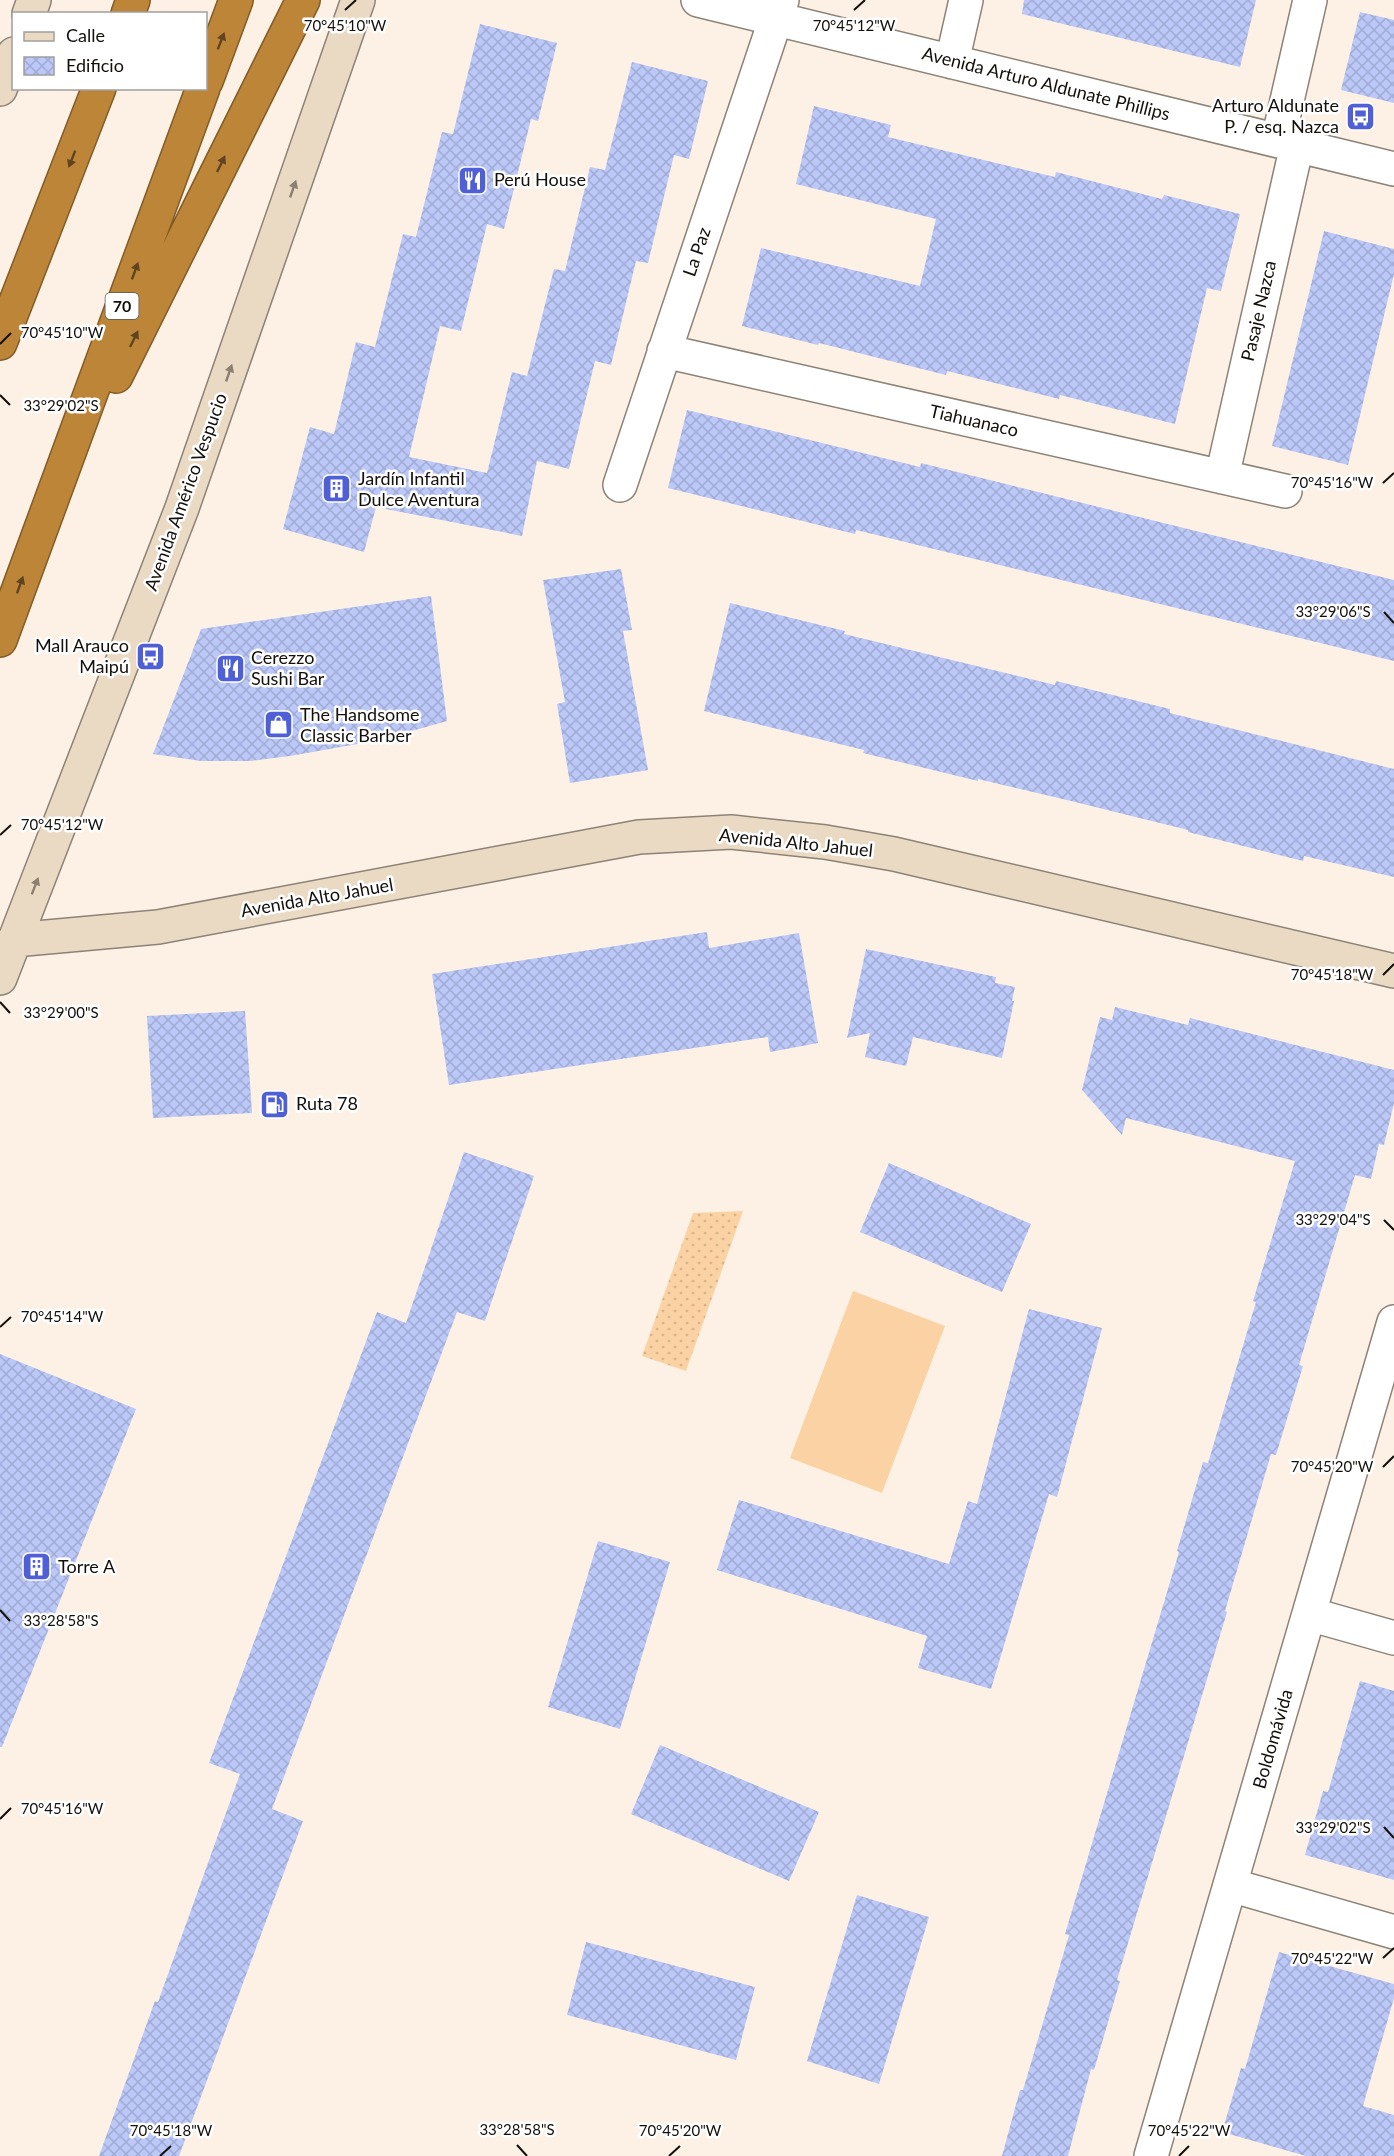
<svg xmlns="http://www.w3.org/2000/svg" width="1394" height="2156" font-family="Lato,sans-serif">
<defs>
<pattern id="grass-dots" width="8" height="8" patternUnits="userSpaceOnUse" patternTransform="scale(1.5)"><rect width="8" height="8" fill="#fad2a3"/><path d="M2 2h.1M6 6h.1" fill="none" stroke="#d5b38b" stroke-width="1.8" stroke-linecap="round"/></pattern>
<pattern id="building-cross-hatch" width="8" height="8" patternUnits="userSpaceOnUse" patternTransform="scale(1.5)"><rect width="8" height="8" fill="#bbc8f8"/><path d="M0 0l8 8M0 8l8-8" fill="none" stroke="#a0abd3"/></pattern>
</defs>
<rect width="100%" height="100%" fill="#fcf1e4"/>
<path fill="url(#grass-dots)" d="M743,1211L686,1371L642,1356L693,1213Z"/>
<path fill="#fad2a3" d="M853,1291L945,1326L882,1493L790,1458Z"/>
<path fill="url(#building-cross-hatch)" d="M1024,0H1256L1240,67L1022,14Z
M1360,12L1394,20V103L1341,90Z
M480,24L557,43L538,121L531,119L504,229L487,224L461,331L440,326L409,457L487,473L512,372L527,376L554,269L565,271L590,167L605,170L632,62L708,81L689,159L674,155L648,263L636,261L611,365L595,361L569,469L537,461L522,536L376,507L364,552L283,529L310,427L334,434L356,342L375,347L403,234L416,237L442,132L453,134Z
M814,106L891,125L888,137L1055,177L1056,172L1162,199L1164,195L1240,214L1221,291L1207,288L1175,424L1060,395L1059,399L947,371L946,375L819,343L818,345L742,326L761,248L920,286L936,219L796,184Z
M1324,231L1394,249V274L1348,465L1272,446Z
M687,410L920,467L921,463L1394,580V661L856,530L855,534L668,488Z
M621,569L632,630L623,631L648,770L570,783L557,704L565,702L543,580Z
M431,596L447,721L380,740L290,756L251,761H201L153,754L201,629Z
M730,603L845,631L844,634L1055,685L1056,681L1170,709V713L1394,769V877L1304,856L1303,861L1188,832V830L1071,801L978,779V781L937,771L863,753L864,750L704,711Z
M707,932L709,948L799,933L818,1043L770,1052L768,1037L449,1085L432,974Z
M866,949L996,977L995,983L1015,987L1012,1001H1014L1002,1058L913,1037L906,1066L865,1057L870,1033L847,1038Z
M1115,1007L1188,1025L1190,1018L1394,1070V1103L1384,1145L1379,1144L1371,1179L1355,1175L1299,1365L1303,1366L1276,1455L1271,1454L1225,1611L1227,1612L1117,1980L1120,1981L1094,2070L1091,2069L1068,2156H1002L1020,2090H1023L1069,1935L1065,1934L1179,1552L1177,1551L1203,1462L1208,1463L1256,1302L1253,1301L1295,1161L1126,1118L1122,1135L1082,1090L1100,1017L1112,1020Z
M245,1011L252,1113L153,1118L147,1016Z
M464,1152L534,1176L485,1321L457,1312L272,1809L303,1821L179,2156H99L155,2001L158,2002L240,1774L209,1763L377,1312L406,1323Z
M889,1163L1031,1224L1002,1292L860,1232Z
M1029,1309L1102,1328L1057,1497L1049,1494L991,1689L918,1668L927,1636L717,1570L739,1500L949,1564L968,1501L977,1504Z
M0,1354L136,1409L2,1747H0Z
M598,1541L670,1562L620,1729L548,1707Z
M1360,1681L1394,1691V1880L1305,1855L1323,1791L1328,1792Z
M660,1745L819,1812L789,1881L631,1814Z
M857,1895L929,1917L879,2084L807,2061Z
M586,1942L755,1987L736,2060L567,2015Z
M1279,1952L1394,1984V1998L1363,2106L1394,2115V2156H1306L1222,2132L1241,2068L1245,2069Z"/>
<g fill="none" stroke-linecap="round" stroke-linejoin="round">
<defs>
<path id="street" d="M698,0L1394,169
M952,62L966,0
M1278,140L1310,0
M664,351L1285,491
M1222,477L1297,145
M620,485L782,0
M1309,1614L1394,1638
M1230,1885L1394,1932
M1151,2156L1394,1322"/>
<path id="secondary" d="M29,14L34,0
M0,89L14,54
M14,940L158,927L639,837L731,832L825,842L894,854L1394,971
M0,978L182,508L358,0"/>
<path id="highway" d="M128,14L133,0
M206,81L236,0
M0,343L99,88
M116,376L303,0
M0,640L203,88"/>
</defs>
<use href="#street" stroke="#8c8277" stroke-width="36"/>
<use href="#secondary" stroke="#8c8277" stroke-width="36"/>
<use href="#highway" stroke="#825c28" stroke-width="36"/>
<use href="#street" stroke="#fff" stroke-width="33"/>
<use href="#secondary" stroke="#ebdac3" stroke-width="33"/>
<use href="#highway" stroke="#bd8538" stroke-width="33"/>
</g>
<defs><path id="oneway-solid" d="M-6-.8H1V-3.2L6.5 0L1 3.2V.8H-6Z" transform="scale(1.5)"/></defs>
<g fill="#5f441f">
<use href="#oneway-solid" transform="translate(221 41) rotate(-69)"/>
<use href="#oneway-solid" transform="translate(72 159) rotate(111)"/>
<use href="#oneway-solid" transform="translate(221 164) rotate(-64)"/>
<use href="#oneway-solid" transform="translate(135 271) rotate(-70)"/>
<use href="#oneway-solid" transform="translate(134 339) rotate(-64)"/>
<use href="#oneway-solid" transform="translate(20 585) rotate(-70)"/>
</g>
<g fill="#8a7f70">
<use href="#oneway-solid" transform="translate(293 189) rotate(-71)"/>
<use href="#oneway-solid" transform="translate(229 373) rotate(-71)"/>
<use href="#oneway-solid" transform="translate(35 886) rotate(-69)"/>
</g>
<path fill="none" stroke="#130f0b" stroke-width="2" d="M345,10L356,0M854,10L865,0M0,344L11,333M0,395L10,405M1383,483L1394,473M1384,612L1394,623M0,835L11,825M1383,975L1394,964M0,1002L10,1013M1384,1220L1394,1230M0,1327L11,1317M1383,1467L1394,1456M0,1610L10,1621M0,1819L11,1808M1384,1827L1394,1838M1383,1958L1394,1948M517,2145L527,2156M160,2156L171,2146M669,2156L680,2146M1179,2156L1189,2146"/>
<defs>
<symbol id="bus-square" viewBox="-11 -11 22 22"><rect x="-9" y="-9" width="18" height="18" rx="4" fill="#4f5fd5" stroke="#fff"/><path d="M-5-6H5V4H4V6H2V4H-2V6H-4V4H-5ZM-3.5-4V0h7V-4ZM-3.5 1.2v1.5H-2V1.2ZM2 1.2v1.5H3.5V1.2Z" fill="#fff"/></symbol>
<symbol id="restaurant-square" viewBox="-11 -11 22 22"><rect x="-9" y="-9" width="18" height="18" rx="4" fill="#4f5fd5" stroke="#fff"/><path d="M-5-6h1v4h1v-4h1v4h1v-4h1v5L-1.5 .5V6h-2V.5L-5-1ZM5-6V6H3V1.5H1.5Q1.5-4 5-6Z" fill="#fff"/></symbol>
<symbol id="building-square" viewBox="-11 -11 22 22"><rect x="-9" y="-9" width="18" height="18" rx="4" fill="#4f5fd5" stroke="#fff"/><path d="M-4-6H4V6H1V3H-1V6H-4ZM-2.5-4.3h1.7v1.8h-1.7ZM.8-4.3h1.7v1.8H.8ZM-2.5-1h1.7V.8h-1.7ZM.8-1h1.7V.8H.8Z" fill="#fff"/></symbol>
<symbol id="shop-square" viewBox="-11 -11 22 22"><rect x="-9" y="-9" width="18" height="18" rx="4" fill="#4f5fd5" stroke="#fff"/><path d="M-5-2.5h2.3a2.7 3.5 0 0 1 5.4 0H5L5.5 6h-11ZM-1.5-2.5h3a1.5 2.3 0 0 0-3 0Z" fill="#fff"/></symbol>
<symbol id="fuel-square" viewBox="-11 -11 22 22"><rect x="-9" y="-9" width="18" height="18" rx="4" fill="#4f5fd5" stroke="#fff"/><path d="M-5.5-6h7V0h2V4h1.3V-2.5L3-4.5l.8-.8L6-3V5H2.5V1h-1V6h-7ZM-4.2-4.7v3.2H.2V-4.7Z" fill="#fff"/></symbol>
</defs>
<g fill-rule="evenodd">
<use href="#bus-square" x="1344" y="100" width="33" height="33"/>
<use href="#restaurant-square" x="456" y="164" width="33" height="33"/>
<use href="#building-square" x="320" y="472" width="33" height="33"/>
<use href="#bus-square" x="134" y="640" width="33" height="33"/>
<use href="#restaurant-square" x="214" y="652" width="33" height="33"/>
<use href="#shop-square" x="262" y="708" width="33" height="33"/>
<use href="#fuel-square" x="258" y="1088" width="33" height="33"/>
<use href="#building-square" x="20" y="1550" width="33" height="33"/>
</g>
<g text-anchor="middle" stroke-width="5" stroke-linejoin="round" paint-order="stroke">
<rect fill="#fff" stroke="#5a5754" stroke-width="1.5" x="105.5" y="293" width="33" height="26" rx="4.5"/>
<g font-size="16" font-weight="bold" fill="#130f0b">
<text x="122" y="312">70</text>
</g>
<g font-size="18" fill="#130f0b" stroke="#fff">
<text transform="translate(1046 84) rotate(14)" y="6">Avenida Arturo Aldunate Phillips</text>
<text transform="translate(697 252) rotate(-71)" y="6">La Paz</text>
<text transform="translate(1259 311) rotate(-77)" y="6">Pasaje Nazca</text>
<text transform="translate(974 421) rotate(13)" y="6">Tiahuanaco</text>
<text transform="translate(186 492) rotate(-70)" y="6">Avenida Américo Vespucio</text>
<text transform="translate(796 843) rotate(6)" y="6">Avenida Alto Jahuel</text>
<text transform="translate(317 898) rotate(-10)" y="6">Avenida Alto Jahuel</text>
<text transform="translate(1273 1739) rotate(-74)" y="6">Boldomávida</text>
</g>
<g font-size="18" fill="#130f0b" stroke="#fff" text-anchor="start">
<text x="1339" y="112" text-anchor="end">Arturo Aldunate<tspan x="1339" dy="21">P. / esq. Nazca</tspan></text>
<text x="494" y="186">Perú House</text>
<text x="358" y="485">Jardín Infantil<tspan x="358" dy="21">Dulce Aventura</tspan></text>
<text x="129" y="652" text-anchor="end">Mall Arauco<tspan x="129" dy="21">Maipú</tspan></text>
<text x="251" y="664">Cerezzo<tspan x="251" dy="21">Sushi Bar</tspan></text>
<text x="300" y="721">The Handsome<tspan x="300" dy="21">Classic Barber</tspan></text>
<text x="296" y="1110">Ruta 78</text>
<text x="58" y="1573">Torre A</text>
</g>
</g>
<g font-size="15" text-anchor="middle" fill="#130f0b" stroke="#fff" stroke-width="5" stroke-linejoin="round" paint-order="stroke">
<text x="345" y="31">70°45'10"W</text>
<text x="854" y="31">70°45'12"W</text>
<text x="62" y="338">70°45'10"W</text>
<text x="61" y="411">33°29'02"S</text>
<text x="1332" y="488">70°45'16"W</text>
<text x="1333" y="617">33°29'06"S</text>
<text x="62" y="830">70°45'12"W</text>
<text x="1332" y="980">70°45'18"W</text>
<text x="61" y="1018">33°29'00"S</text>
<text x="1333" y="1225">33°29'04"S</text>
<text x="62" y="1322">70°45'14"W</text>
<text x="1332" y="1472">70°45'20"W</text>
<text x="61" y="1626">33°28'58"S</text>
<text x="62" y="1814">70°45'16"W</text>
<text x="1333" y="1833">33°29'02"S</text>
<text x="1332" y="1964">70°45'22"W</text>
<text x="517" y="2135">33°28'58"S</text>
<text x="171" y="2136">70°45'18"W</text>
<text x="680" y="2136">70°45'20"W</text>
<text x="1189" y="2136">70°45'22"W</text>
</g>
<rect x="12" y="12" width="195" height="78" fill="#ffffff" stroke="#a19f9d" stroke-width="1.5"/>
<rect x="24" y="32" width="30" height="9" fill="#ebdac3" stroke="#a19f9d" stroke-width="1.5"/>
<text x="66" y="42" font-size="18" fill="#130f0b">Calle</text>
<rect x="24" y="57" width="30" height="18" fill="url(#building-cross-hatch)" stroke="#a19f9d" stroke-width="1.5"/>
<text x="66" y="72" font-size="18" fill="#130f0b">Edificio</text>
</svg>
